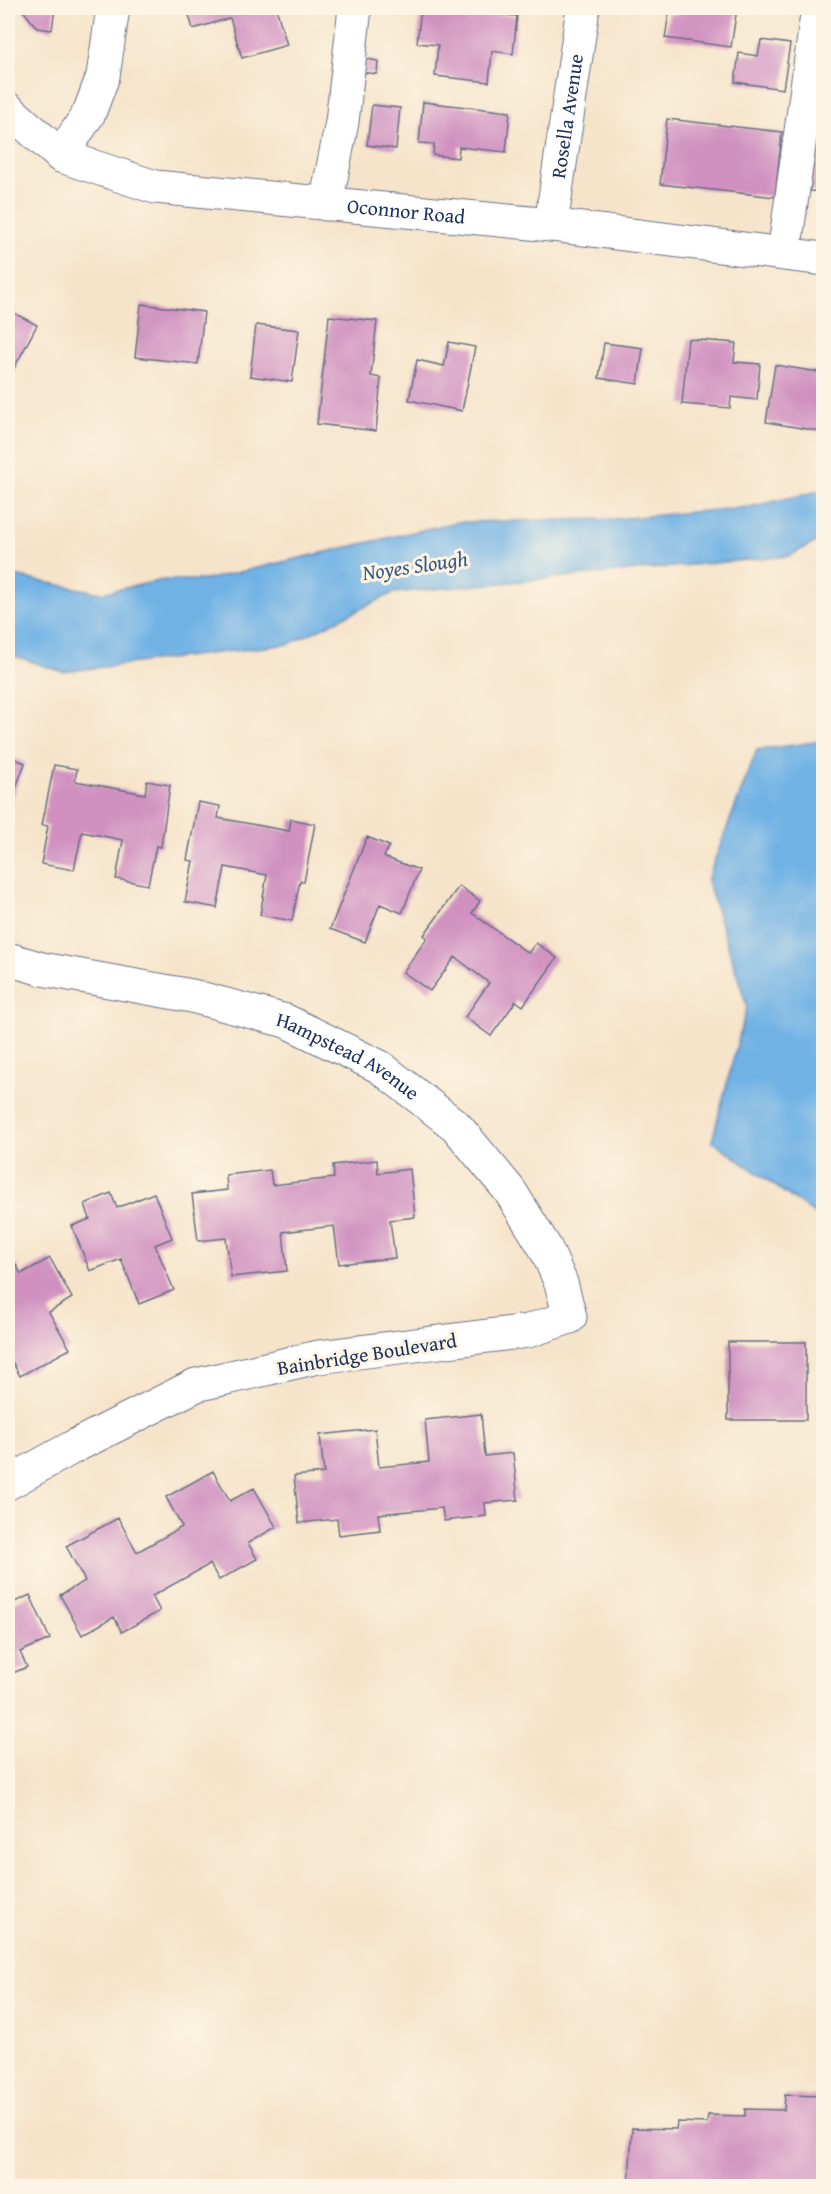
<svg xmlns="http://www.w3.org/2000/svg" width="831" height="2194" font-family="'Gentium Book Plus',serif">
<rect width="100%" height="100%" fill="#fcf5e5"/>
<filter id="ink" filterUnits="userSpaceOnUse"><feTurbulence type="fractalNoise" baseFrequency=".0167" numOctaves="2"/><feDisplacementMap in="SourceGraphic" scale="12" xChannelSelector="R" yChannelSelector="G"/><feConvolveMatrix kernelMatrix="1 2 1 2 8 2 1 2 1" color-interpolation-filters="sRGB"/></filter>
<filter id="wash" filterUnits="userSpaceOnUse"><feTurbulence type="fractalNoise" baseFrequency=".008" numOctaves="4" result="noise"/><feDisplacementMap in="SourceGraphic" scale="24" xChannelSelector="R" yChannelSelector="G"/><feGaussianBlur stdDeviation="1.35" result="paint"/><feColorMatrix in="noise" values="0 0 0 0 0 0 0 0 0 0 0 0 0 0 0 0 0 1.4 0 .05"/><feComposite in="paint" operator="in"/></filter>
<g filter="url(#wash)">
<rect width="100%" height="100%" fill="#f6e4ca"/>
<path fill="#71b2e5" stroke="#4670a2" stroke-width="1.5" d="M823,490V538L789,556L393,593L289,644L63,672L8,654V575L101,593L163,580H205L457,522L615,519L750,507Z
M823,741H824L823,1220L712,1141L747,1006L707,880L757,750Z"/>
<g id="blocks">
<path fill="#d091c1" d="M21,8H55L52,30L37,28Z
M187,8H276L287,45L242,58L230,18L193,29Z
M421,8L517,16L513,54L492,51L489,82L435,76L438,45L417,43Z
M678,8H737L731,47L665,38L669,13L677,14Z
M761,40L790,44L783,89L735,82L739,53L758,56Z
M361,58L378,61L377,74L360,72Z
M423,102L510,112L506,152L459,147L458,158L433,155L434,144L419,143Z
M372,105L400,108L396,149L367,145Z
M667,119L782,132L775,197L660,184Z
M816,139L824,140V192L810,191Z
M141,304L204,312L198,364L135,357Z
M8,310L37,325L8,380Z
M329,316L377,321L371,376L381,378L376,431L317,424Z
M256,325L299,330L292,382L250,376Z
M688,339L736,343L734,362L760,364L757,400L731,397L730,408L682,404Z
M449,342L475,347L462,411L409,400L417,360L444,366Z
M604,343L643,348L638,384L599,378Z
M775,365L824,373V432L766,422Z
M8,756L25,763L8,810Z
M54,765L77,769L75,781L145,794L147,781L170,785L161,847L156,846L148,885L116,879L123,840L82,832L74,870L41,864L48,826L42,825Z
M198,802L220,806L218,818L289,831L291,819L315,824L304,882L300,881L292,921L260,915L267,875L225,867L217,908L185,902L193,861L187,860Z
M367,837L389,846L384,857L419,870L402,913L380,904L365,942L330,929Z
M459,886L480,901L472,913L528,953L536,943L557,958L523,1006L516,1001L491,1036L465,1017L489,983L455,957L430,991L403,972L427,938L424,935Z
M377,1160L378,1173L410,1169L415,1217L390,1220L395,1258L339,1264L334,1226L283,1232L287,1271L231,1277L226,1238L198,1241L192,1194L227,1190L226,1175L270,1170L272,1185L334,1178L333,1165Z
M111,1193L117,1208L154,1193L172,1238L155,1245L174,1290L139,1304L121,1259L90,1271L72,1226L90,1219L85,1204Z
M50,1258L72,1298L49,1312L70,1349L20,1376L8,1354V1267L15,1263L21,1274Z
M728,1342H806V1420H728Z
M481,1414L485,1456L513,1453L518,1500L485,1503L486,1516L444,1521L442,1508L378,1514L380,1530L339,1535L337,1519L299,1523L294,1476L324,1473L320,1435L375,1429L379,1467L429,1462L425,1420Z
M213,1471L230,1501L254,1488L276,1527L248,1543L257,1559L219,1580L210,1564L152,1596L160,1611L122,1632L114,1617L82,1635L60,1595L85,1581L66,1546L118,1518L137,1552L182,1527L166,1497Z
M30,1595L50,1639L20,1652L27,1667L8,1675V1605Z
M785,2095L824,2096V2186H629L632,2128L676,2129L677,2122L707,2123L708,2115L745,2116V2109L784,2110Z"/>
</g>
</g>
<g filter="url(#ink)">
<use href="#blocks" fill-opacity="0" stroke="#686e84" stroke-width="1.5"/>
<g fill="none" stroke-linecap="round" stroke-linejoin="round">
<defs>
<g id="minor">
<path id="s1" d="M8,109L61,156L155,187L551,225L824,259"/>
<path d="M61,156L89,113L103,76L113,8"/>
<path d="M326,204L342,122L355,8"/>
<path id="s2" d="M551,225L583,8"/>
<path d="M784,254L818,8"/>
<path id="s3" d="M8,959L42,969L192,996L286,1021L380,1067L456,1126L510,1191L546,1249L561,1283L570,1317L528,1331L318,1357L196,1385L75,1446L8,1483"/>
</g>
</defs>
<use href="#minor" stroke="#686e84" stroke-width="35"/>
<use href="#minor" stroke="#fff" stroke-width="33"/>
</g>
</g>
<g text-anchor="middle" stroke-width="6" stroke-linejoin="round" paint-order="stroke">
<g font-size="20" fill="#1b2f5e" stroke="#fcf5e5">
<text dy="7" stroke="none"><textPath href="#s2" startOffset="110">Rosella Avenue</textPath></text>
<text dy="7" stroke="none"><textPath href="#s1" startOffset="422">Oconnor Road</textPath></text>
<text dy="7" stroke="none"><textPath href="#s3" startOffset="356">Hampstead Avenue</textPath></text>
<text transform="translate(367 1354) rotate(-9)" y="7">Bainbridge Boulevard</text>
</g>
<g font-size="21" font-style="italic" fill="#355686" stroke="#fcf5e5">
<text transform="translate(415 566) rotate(-8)" y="7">Noyes Slough</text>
</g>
</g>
<rect width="831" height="2194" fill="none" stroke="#fcf5e5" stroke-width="30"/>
</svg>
